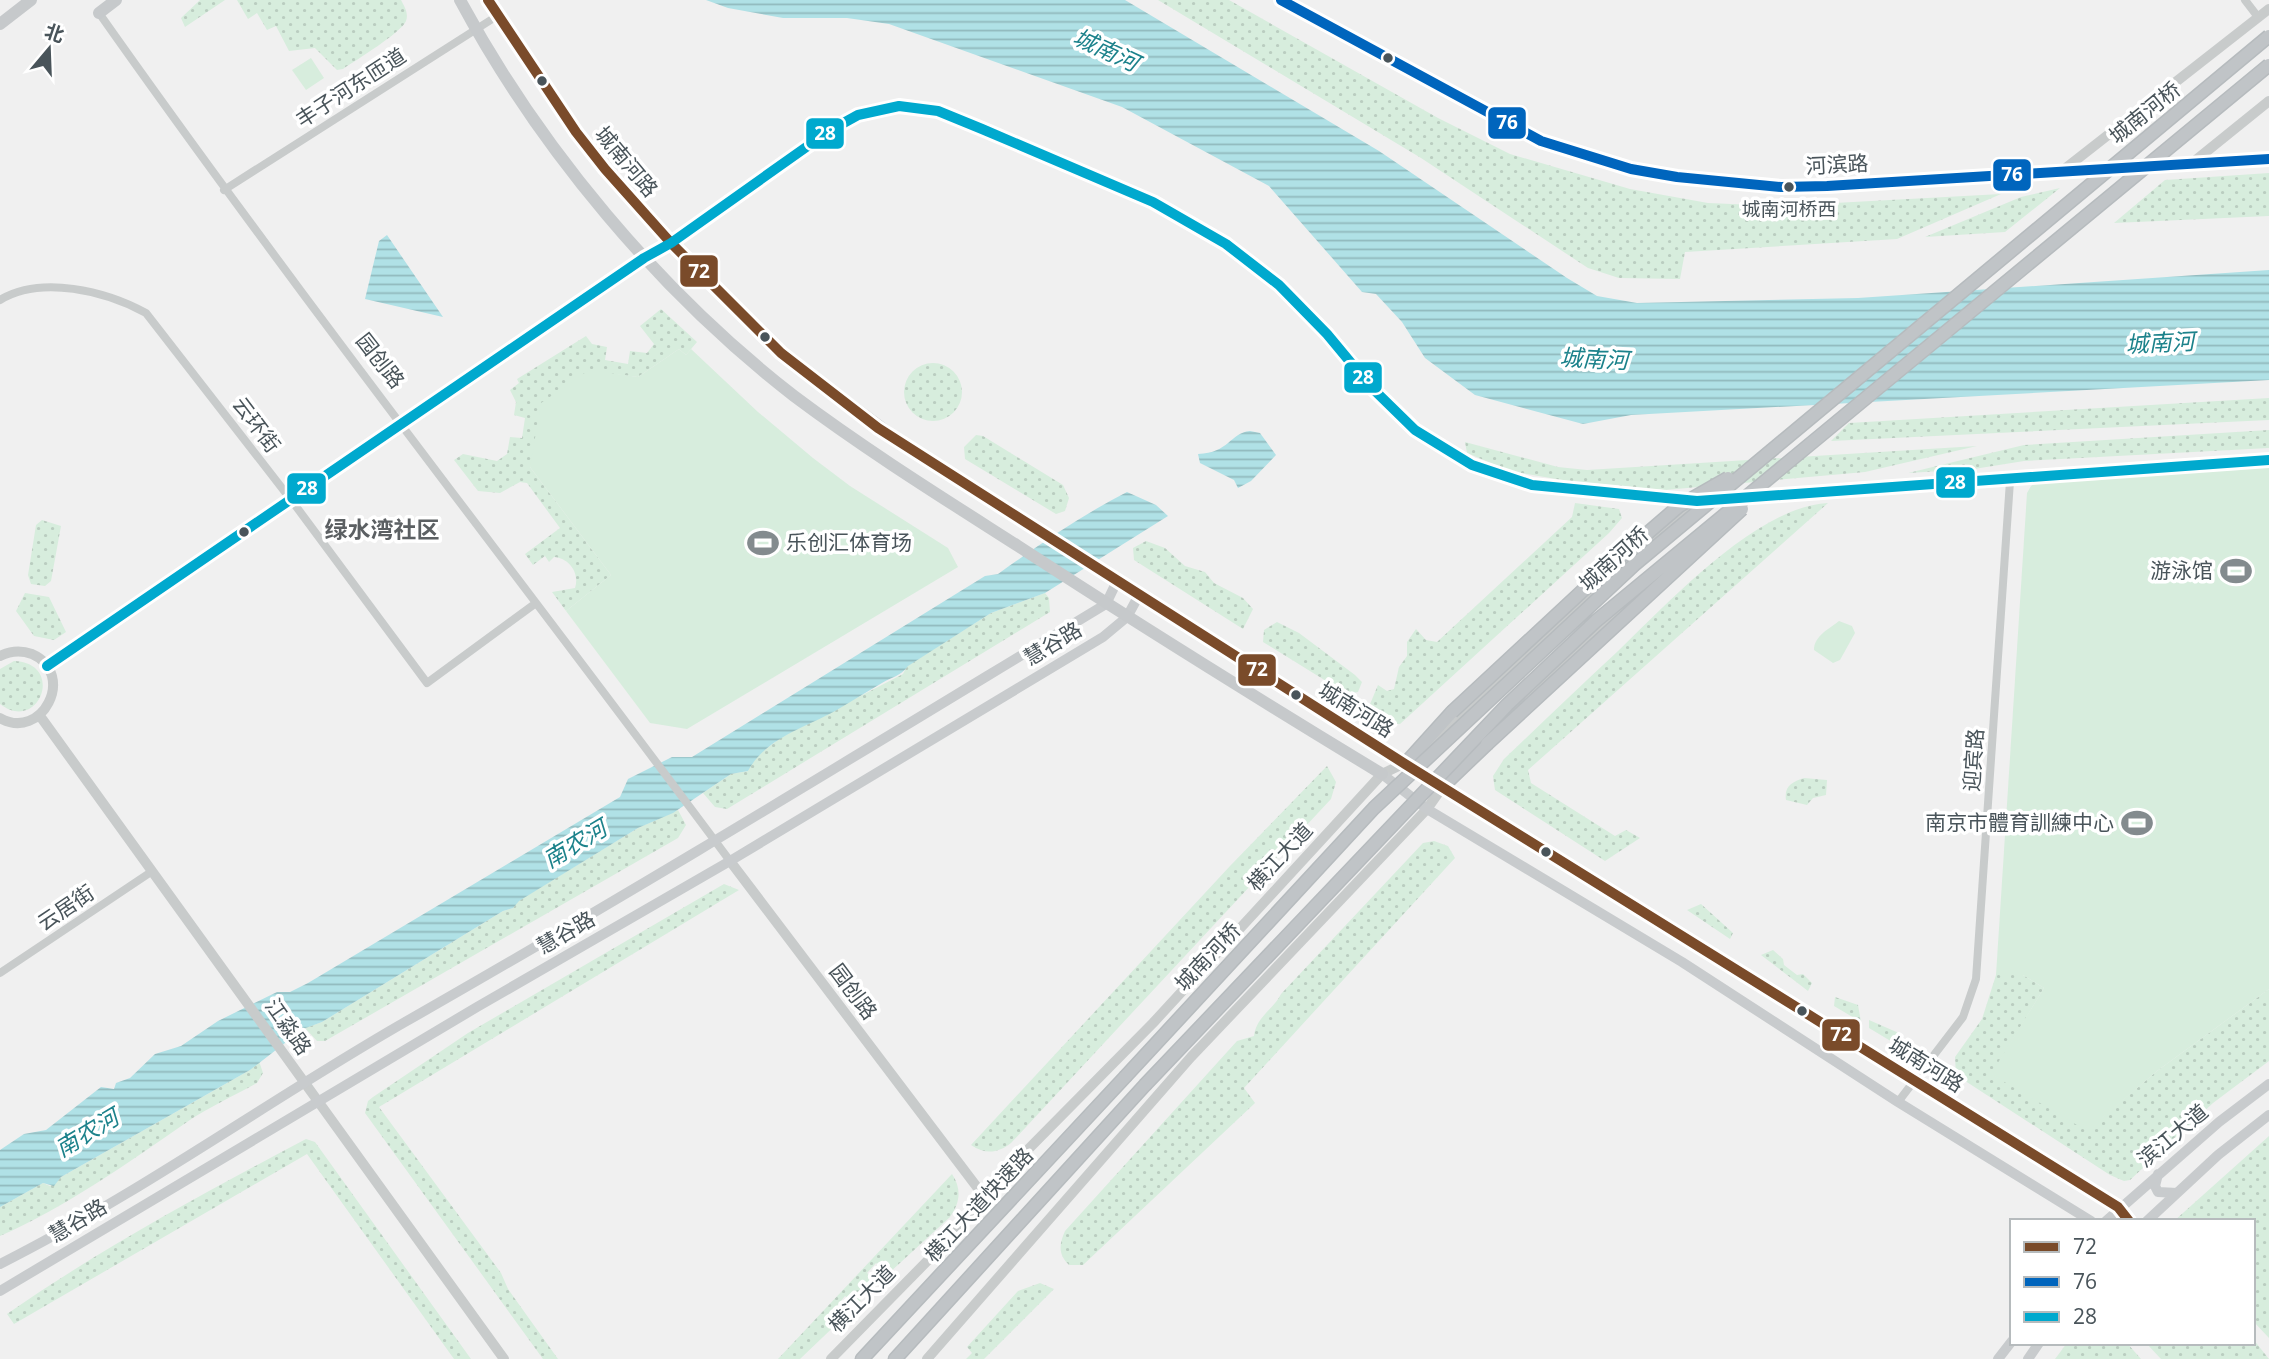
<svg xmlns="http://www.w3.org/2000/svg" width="2269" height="1359" font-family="'Open Sans','Noto Sans SC',sans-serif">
<defs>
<pattern id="grass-dots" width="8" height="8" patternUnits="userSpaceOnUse" patternTransform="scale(1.75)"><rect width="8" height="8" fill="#d7eddd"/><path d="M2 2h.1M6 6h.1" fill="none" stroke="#bacdc0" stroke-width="1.8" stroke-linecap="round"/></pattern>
<pattern id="water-rules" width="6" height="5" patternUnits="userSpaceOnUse" patternTransform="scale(1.75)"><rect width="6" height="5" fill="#b0e1e6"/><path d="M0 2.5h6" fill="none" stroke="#91b9bd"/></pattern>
</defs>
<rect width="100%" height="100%" fill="#f0f0f0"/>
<path fill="url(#grass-dots)" d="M200,0H225L185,27L181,18Z
M237,0H401C404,6 409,13 406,21C401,33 356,60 343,69L337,70L315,48L289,51L276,26L267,30L257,13L248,19Z
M1158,0H1229L1438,118L1510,154L1630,189L1708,203L1779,206L2001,194L1897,239L1685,252L1680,279L1619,278L1588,268L1421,158Z
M2269,173V216L2114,223L2165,180Z
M2060,188L2005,232L1925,237L2021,197Z
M661,309L697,342L686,355L679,349L638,377L589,371L530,467L611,575L566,611L552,592L575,588C580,573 569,558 554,557L549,562L545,556L533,565L525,554L560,528L527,483L520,482L500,493L478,491L454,460L463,454L497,461L507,454L510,437L522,438L525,418L514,415L516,402L510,390L519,383L517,379L586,336L592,344L607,347L605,360L628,364L630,351L647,353L654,344L640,326Z
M904 392a29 29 0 1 1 58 0a29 29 0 1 1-58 0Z
M2269,398V420L1831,441L1849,423Z
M2269,430V448L2024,461L1974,469L1908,473L2024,445Z
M976,435L983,436L1063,485L1069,498L1065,511L1056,514L965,459L964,447Z
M1465,442L1558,467L1587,470L1977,446L1865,472L1665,490L1568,481L1510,471L1467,453Z
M1575,503L1619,509L1622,518L1609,533L1400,724H1389L1368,709L1378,685L1387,691L1394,689L1399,667L1407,656V642L1416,629L1426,640L1437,642L1572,517Z
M1828,503L1528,770L1531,783L1615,836L1626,830L1640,838L1605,861L1495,790L1493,776L1504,759C1542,723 1579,687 1617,652C1666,605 1757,506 1828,503Z
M42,520L61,526L51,581L45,586L31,584L28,575L36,525Z
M1146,541L1165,548L1185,566L1205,572L1214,583L1243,598L1253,609L1243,629L1134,560L1133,548Z
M25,593L49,597L66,632L54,640L34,636L16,611Z
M1045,593L1049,598L1050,612L727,809L715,807L703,793L731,774L748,771L754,758L783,736L903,674L907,666L991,613Z
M1277,622L1299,633L1355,675L1362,682L1358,692L1347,694L1263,642L1264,630Z
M14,661C66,663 39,734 0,704V669Z
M1327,766L1336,782L1331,799L1011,1143C998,1153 986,1155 971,1145L1230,866Z
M1804,778L1827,780L1826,795L1813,798L1807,805L1786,800C1784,786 1792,782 1804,778Z
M678,810L686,825L678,838L325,1041H317L305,1028L322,1022L503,911L513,908L518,901L638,828Z
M1434,841L1448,846L1455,858L1244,1088L1255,1103L1083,1265H1069C1058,1254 1059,1245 1065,1231L1237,1041L1254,1036C1256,1017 1274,1009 1281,994L1423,843Z
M724,884L739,890L379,1107L501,1273L508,1289L558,1359H543L365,1113L368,1101L373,1097L468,1033Z
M1701,904L1733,933L1730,939L1687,910Z
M1773,950L1783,959L1784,965L1797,975L1803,974L1812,983L1808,991L1761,955Z
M1996,975H2023L2044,988L1992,1074L2087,1130L2157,1071L2269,989V1061L2213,1103L2130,1180L2124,1181L2110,1175L1956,1075L1955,1057L1982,1019Z
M1835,997L1858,1005L1861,1022L1834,1006Z
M1869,1020L1901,1034V1039L1894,1043L1869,1028Z
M259,1061L263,1073L257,1083C234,1096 209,1107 187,1122C128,1163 66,1207 0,1236V1207L43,1183L50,1186L61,1177L250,1070Z
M2269,1136V1338L2253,1321V1221H2174Z
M306,1139L315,1142L471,1359H454L307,1154L14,1324L7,1314C102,1248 204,1193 306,1139Z
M952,1174C962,1189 960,1203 950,1217L888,1274L876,1263L867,1273L872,1277L877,1271L883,1276L850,1312L844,1307L850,1300L845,1296L836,1307L846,1315L800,1359H778Z
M1040,1283L1054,1289L984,1359H966L972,1353L967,1347L1018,1291Z
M2253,1339L2269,1359H2161L2146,1343H2253Z
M2067,1343H2127L2141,1359H2055Z"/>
<path fill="#d7eddd" d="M311,58L324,78L306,90L292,70Z
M679,349L686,355L691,349L758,412L813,458L850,486L948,548L958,567L687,729L650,723L566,611L611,575L530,467L541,403L589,370L638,377Z
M2269,467V989L2157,1071L2087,1131L1991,1074L2044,988L2023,975H1996L2027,493L2031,486L2041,479Z
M1839,621L1852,626L1855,633L1840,660L1833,663L1814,650C1814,636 1829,629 1839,621Z"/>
<path fill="url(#water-rules)" d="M706,0H1125L1379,151L1567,278L1597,296L1637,303L1858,298L2269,270V380L1631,415L1583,424L1475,395L1425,358L1402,322L1376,294L1362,292L1269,186L1122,107L889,24L847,18H783L728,8Z
M387,235L443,317L365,299L379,241Z
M1250,431L1260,433L1276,455L1251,481L1238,488L1234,480L1200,463L1198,454C1229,453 1230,433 1250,431Z
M1127,492L1156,505L1168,516L1045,593L991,613L908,666C900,677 893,676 882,683C866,692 851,702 835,711C804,728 766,738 748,771L731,774L673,813L638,828L519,901L513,908L503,911L322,1022L303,1029L250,1070L61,1177L54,1186L43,1183L0,1207V1150L24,1134L46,1130L101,1087L114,1089L116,1083L130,1078L155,1054L181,1046L218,1021L277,992H290L308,983L620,797L628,779L672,757H692L985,576L998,574C1040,544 1082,515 1127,492Z"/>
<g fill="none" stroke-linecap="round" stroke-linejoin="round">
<defs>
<path id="trunk" d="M1405,764L1452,712
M1443,786L1487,744
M862,1359L1125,1077
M895,1359L1145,1085"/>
</defs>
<use href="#trunk" stroke="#b6bbbe" stroke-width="15"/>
<path stroke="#c8cbcb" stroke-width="8" d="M2245,0L2258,17
M99,13C302,301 520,578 730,861
M224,190L497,16
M0,300C41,275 106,291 146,313L292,501L427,683L536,603
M1714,501L2269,460
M47,666L644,258L671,243C716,210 760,177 806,147C823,135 842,119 862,114C888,107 912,105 938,111C971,120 1004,139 1036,152C1121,189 1208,223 1278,285C1345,344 1389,425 1472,465C1538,496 1615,495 1687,500
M0,973L151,872
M1898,1102L1963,1017L1976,979L2010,481"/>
<path stroke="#c8cbcb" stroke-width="10" d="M1281,0L1541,141L1631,169L1677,177L1781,187L1827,186L2269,159
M2191,164L2269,101
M2062,171L2269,9
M0,656C10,651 21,650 32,654C77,674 42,742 0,718
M40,716L504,1359
M1425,748L1598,586L1697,501
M1474,749L1660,576
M730,861L983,1195
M831,1359L941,1247L983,1195L1153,1023L1382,774L1407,762
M927,1359L1191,1057L1427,809L1446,782"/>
<path stroke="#c8cbcd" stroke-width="10" d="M1411,767L2118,1207L2129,1221
M1382,774L1427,809L1682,962L1898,1102L2091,1221
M2158,1174L2155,1186L2158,1192L2177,1193
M2106,1221L2219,1122L2269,1084
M2147,1221L2218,1155L2269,1115
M0,1264C141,1193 269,1100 405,1022C642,887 873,745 1106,604L1117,581
M0,1291L477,1007L730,861L1103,637L1127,617L1139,595
M1998,1359L2012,1341
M2028,1359L2039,1343"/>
<path stroke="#c6c9cb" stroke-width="12" d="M460,0C540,149 660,292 794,396C866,450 943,498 1018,546C1138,624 1260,700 1382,774
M488,0L544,87L605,169L671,243L781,353L917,454L1405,764
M99,13L116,0
M0,24L31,0"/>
<use href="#trunk" stroke="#c0c4c7" stroke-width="12"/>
<defs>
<path id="trunk-bridge" d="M1452,712L1606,569L1679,506L1728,478
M1487,744L1742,509
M1125,1077L1374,808L1634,565L2269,36
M1145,1085L1507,705L1596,621L2269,65"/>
</defs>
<use href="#trunk-bridge" stroke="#b6bbbe" stroke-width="15" stroke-linecap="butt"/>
<use href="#trunk-bridge" stroke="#c0c4c7" stroke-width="12"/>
<defs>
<path id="bus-1" d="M488,0L576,132L605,169L671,243L781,353L878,428L1405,764L2118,1207L2129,1221"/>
<path id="bus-2" d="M1281,0L1541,141L1631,169L1677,177L1781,187L1827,186L2269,159"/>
<path id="bus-3" d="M47,666L644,258L671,243L829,131L858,115L899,106L938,111L982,129L1153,202L1226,244L1279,285L1327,334L1371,387L1415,430L1472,465L1532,485L1697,501L2269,460"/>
</defs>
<use href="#bus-1" stroke="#fff" stroke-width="16"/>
<use href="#bus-2" stroke="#fff" stroke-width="16"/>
<use href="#bus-3" stroke="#fff" stroke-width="16"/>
<use href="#bus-1" stroke="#7a4b2a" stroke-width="10"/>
<use href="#bus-2" stroke="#0065bd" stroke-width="10"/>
<use href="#bus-3" stroke="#00a9ce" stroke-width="10"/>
</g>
<defs>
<symbol id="stadium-bare" viewBox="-9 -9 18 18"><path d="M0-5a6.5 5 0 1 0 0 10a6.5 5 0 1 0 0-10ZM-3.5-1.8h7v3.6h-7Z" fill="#838b8e" stroke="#fff" stroke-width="2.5" paint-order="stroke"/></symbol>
</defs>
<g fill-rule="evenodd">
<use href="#stadium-bare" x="741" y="521" width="44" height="44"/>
<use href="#stadium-bare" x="2214" y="549" width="44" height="44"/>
<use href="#stadium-bare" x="2115" y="801" width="44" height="44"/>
</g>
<g fill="#49545a" stroke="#fff" stroke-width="2.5">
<circle cx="1388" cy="58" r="6"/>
<circle cx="542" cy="81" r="6"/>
<circle cx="1789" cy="187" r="6"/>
<circle cx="765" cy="337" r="6"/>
<circle cx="244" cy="532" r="6"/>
<circle cx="1296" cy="695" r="6"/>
<circle cx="1546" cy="852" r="6"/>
<circle cx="1802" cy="1011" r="6"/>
</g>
<g text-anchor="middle" stroke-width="7" stroke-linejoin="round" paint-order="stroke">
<g font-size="19" fill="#49545a" stroke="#fff">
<text x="1789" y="216">城南河桥西</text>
</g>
<g font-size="21" fill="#49545a" stroke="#fff">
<text transform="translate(351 88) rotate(-33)" y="7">丰子河东匝道</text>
<text transform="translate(2145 113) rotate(-39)" y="7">城南河桥</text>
<text transform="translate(626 162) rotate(50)" y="7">城南河路</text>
<text transform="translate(1837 165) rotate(-3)" y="7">河滨路</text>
<text transform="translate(380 361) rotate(52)" y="7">园创路</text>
<text transform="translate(256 425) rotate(53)" y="7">云环街</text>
<text transform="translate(1614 559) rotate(-42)" y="7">城南河桥</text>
<text transform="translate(1053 644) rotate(-31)" y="7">慧谷路</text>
<text transform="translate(1356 710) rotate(32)" y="7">城南河路</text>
<text transform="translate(1974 760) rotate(-86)" y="7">迎宾路</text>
<text transform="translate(1280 857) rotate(-47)" y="7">横江大道</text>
<text transform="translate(66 908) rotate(-34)" y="7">云居街</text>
<text transform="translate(566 933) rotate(-30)" y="7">慧谷路</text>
<text transform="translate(1208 957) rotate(-47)" y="7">城南河桥</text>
<text transform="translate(853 992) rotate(53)" y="7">园创路</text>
<text transform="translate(288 1027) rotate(55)" y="7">江淼路</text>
<text transform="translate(1926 1065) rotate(32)" y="7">城南河路</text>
<text transform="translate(2173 1136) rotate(-40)" y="7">滨江大道</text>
<text transform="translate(979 1205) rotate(-47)" y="7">横江大道快速路</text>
<text transform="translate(78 1221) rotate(-31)" y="7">慧谷路</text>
<text transform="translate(862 1299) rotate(-45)" y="7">横江大道</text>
</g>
<g font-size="21" fill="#49545a" stroke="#fff" text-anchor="end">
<text x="786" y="550" text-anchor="start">乐创汇体育场</text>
<text x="2213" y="578">游泳馆</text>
<text x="2114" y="830">南京市體育訓練中心</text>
</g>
<g font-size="23" font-style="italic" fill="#1c828b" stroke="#fff">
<text transform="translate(1106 50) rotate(25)" y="8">城南河</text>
<text transform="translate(2160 343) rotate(-3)" y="8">城南河</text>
<text transform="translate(1594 359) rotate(3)" y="8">城南河</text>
<text transform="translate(575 844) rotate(-31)" y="8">南农河</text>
<text transform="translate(87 1133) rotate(-31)" y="8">南农河</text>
</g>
<g font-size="23" font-weight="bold" fill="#5c6063" stroke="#fff">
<text x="382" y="538">绿水湾社区</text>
</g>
</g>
<g stroke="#fff" stroke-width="2.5">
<rect x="1487" y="106" width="40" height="34" rx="7" fill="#0065bd"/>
<rect x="805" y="117" width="40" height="33" rx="7" fill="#00a9ce"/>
<rect x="1992" y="158" width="40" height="34" rx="7" fill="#0065bd"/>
<rect x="679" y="254" width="40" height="34" rx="7" fill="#7a4b2a"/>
<rect x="1343" y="361" width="40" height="33" rx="7" fill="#00a9ce"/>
<rect x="1935" y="466" width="41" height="33" rx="7" fill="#00a9ce"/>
<rect x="286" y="472" width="41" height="33" rx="7" fill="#00a9ce"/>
<rect x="1237" y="653" width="40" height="34" rx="7" fill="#7a4b2a"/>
<rect x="1821" y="1018" width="40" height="34" rx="7" fill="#7a4b2a"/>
</g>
<g font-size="19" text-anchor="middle" font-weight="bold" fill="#fff">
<text x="1507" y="129">76</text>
<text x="825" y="140">28</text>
<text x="2012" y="181">76</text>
<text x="699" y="278">72</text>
<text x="1363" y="384">28</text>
<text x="1955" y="489">28</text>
<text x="307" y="495">28</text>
<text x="1257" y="676">72</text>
<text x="1841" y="1041">72</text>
</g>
<rect x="2010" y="1219" width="245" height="126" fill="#ffffff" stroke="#b6bbbd" stroke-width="2"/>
<rect x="2024" y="1242" width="35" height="10" fill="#7a4b2a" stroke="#b6bbbd" stroke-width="2"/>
<text x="2073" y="1254" font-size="21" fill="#49545a">72</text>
<rect x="2024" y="1277" width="35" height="10" fill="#0065bd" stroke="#b6bbbd" stroke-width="2"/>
<text x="2073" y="1289" font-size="21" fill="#49545a">76</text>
<rect x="2024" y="1312" width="35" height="10" fill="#00a9ce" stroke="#b6bbbd" stroke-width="2"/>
<text x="2073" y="1324" font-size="21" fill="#49545a">28</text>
<g transform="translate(49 49) rotate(19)" stroke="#ffffff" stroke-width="5" paint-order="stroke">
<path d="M0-5L12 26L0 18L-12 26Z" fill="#49545a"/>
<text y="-10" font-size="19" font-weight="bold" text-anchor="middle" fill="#49545a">北</text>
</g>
</svg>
